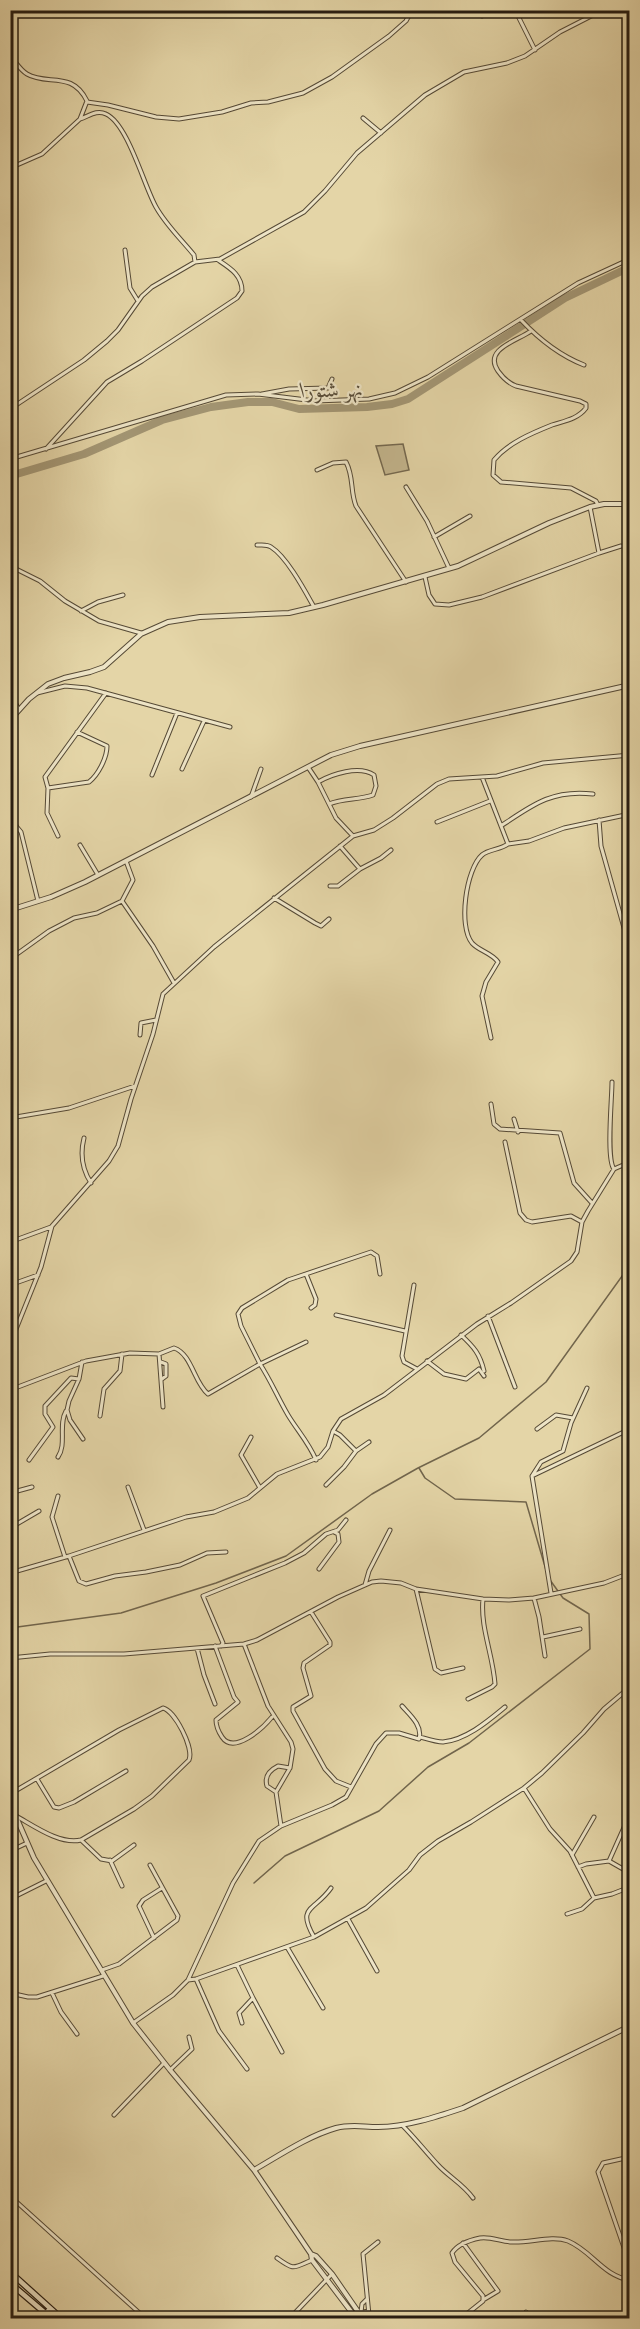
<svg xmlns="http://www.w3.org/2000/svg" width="640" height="2329" font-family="'IM FELL Double Pica',Amiri,serif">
<rect width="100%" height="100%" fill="#e4d5a7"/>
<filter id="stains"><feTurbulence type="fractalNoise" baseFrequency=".00333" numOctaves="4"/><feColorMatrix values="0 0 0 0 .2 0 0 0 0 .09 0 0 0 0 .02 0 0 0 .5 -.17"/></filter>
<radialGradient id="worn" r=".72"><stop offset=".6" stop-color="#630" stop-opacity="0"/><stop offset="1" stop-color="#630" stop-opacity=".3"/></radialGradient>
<path fill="#c4b68e" stroke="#756950" stroke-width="1.5" d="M403,444L409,470L385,475L376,446Z"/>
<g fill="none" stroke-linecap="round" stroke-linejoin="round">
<path stroke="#71654c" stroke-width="1.5" d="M419,1468L425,1478L455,1499L526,1502L546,1570
M10,1628L121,1613L216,1583L286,1556L372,1494L418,1468L479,1438L546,1382L630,1265
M254,1883L285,1856L379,1811L428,1767L469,1743L590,1649L589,1614L563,1598L550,1580"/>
<path stroke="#a39674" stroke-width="8" d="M10,476L84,454L162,420L211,407L248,402H272L299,409L367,407L392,404L408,399L565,298L630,267"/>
<defs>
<path id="minor" d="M515,10L535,50
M482,16L493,10
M10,56C16,62 20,70 27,74C47,86 72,70 87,101L80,119C88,117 96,109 106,114C128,124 144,186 156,207C166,225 181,239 194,255L195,262
M87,102L108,105L156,117L179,119L222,112L251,103L268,102L303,93L332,77L389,36L406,21L412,10
M363,118L381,133
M10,168L42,154L80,119
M125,250L130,288L138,301
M521,320C538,338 561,356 584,365
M531,331C517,341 483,349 498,371C503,378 508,383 516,386L580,401L586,404V408C578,419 564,421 552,425C532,433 508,443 494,460L493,475L501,482L571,488L596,501L598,505
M262,394L289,389L328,388L332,379
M10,409L84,360L107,341L118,330L142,296L152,287L195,262L220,259L304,212L325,191L357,153L425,95L464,72L507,63L525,56L560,32L603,10
M46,449L107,382L142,361L237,298L242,291C242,275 230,268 218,260
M10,459L226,395L258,394L315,401L369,399L395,393L428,377L578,283L630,259
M317,470L333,463L346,462C354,477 350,491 356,506L406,582
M406,487L427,521L449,568
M590,507L599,553L621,546
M434,537L470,516
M257,545C262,545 267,544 271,547C287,557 305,591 314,607
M10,566L40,581L65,601L99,621L141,633
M425,577L429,595L435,604L449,605L482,597L599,553
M81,611L98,602L123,595
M10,693L19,710
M37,693L65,686L87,688L230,727
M77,732L107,746C107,758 98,775 89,782L48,788L45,777L106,693
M308,767L318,782L336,818L353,836
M182,769L204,721
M152,775L177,713
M482,777L508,844C500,850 489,849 482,855C466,869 458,926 472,943C479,951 492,953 498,962L486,982L482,996L491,1038
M318,782C332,774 359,765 374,775L376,786L373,795C359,800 343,798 329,804
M48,788L47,813L58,836
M251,797L261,769
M10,800L16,826
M599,820L601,846L630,949
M437,822L490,801
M10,824L16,826L21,832L38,901
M501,826C532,805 553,789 593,794
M508,844L529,841L564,828L630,814
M80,845L98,875
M340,846L360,869L381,858L391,850
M126,861L133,880L122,901L153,946L174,983
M330,886H338L360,869
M274,898L315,923L321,926L329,919
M10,959L49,931L74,918L97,913L122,901
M140,1035L141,1023L156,1020
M612,1082C612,1099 606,1159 614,1169
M491,1104L494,1124L500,1129L560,1133L574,1183L592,1203
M10,1118L69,1108L135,1086
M514,1119L518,1132
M84,1138C80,1154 82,1169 91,1183
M505,1142L520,1213L526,1220L532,1222L571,1216L582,1222
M10,1242L51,1227
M306,1274L316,1299L315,1305L311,1308
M10,1285L38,1275
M414,1285L402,1356L404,1362L417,1369
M336,1315L405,1331
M488,1316L515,1387
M461,1335C474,1347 480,1354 484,1371
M306,1342L260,1364L241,1326L238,1314L242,1308L288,1280L371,1252L377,1256L380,1274
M10,1344L41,1267L52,1226L109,1161L118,1146L131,1099L153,1034L163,994L214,947L353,836L374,830L393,818L437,784L449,779L497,776L543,763L630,755
M159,1354L163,1407
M427,1361L444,1374L466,1379L479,1369L484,1376
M82,1362L79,1379L69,1401L67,1410L70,1420L83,1439
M161,1362L166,1364V1376L162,1379
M10,1390L86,1361L130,1353L159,1354L174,1348C192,1354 194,1383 208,1394L260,1364C271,1381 278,1398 288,1415C297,1430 309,1443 316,1460
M100,1416L104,1389L120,1371L122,1354
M537,1429L556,1415L573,1418
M251,1437L241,1455L260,1488
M356,1451L369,1442
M58,1457C67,1444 58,1425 66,1411
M29,1460L53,1427L45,1414V1406L71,1378L79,1379
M534,1475L630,1429
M326,1485L344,1467L356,1451L340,1435L333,1431
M128,1487L144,1530
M10,1493L32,1487
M58,1496L52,1517L65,1557
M10,1528L39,1511
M69,1556L79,1581L86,1584L115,1576L146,1572L180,1565L207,1553L226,1552
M319,1569L339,1542L338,1534L334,1532
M10,1573L69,1556L186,1517L214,1512L248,1498L277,1474L320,1457L328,1447L333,1431L341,1419L384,1395L477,1324L511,1303L571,1261L577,1252L582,1222L588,1211L614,1169L630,1162
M365,1585L369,1571L390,1530
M416,1589L435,1669L441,1673L463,1668
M551,1593L532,1476L541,1462L563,1451L571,1423L587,1388
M534,1598L539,1617L545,1656
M311,1612L330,1642V1645L304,1663L303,1668L311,1696L293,1707V1711L325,1769L336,1781L351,1787
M543,1637L580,1629
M244,1644L268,1706L291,1742L293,1749L290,1768L276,1792L281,1826
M215,1646L234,1697L238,1702L216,1720C216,1727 218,1731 222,1737C234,1755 263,1728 272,1717
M221,1646L223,1643L203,1596L285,1563L304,1553L326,1534L338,1530L346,1520
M197,1648L204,1675L215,1704
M10,1658L50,1654H124L244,1644L257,1640L338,1597L372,1582L381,1581L401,1583L416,1589L483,1599L509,1600L534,1598L604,1583L630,1573
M468,1699L492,1687L495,1684C493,1655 480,1627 483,1599
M420,1737C427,1739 436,1742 443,1742C466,1740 488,1721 505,1707
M37,1779L54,1807L59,1808L74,1802L126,1771
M524,1788L550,1829L570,1851L594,1898
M276,1792L267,1786C264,1776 270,1770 278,1766L290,1768
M10,1794L119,1730L163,1708C175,1711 194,1748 189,1760L152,1796L134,1809L81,1840C60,1845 34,1826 16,1816
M81,1840L101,1859L112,1861L134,1845
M10,1851L27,1843
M572,1855L594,1817
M110,1860L122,1886
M609,1861L630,1814
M578,1867L586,1864L609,1861L630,1873
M10,1899L46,1881
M567,1914L582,1909L594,1898L612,1894L630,1887
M348,1919L377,1971
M314,1937C296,1906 315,1911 331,1888
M154,1938L139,1906L143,1900L162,1888
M287,1947L323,2008
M237,1965L253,1998L239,2013L242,2023
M102,1970L119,1964L177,1920L178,1916L150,1865
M196,1979L219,2031L247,2069
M188,1980L196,1979L314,1937L366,1908L409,1870L420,1855L438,1841L471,1822L524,1788L542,1773L583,1733L604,1709L630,1687
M10,1993L28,1997H37L103,1976
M52,1993L61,2012L77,2034
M253,1998L282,2052
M133,2023L173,1995L188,1980L233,1883L259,1841L281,1826L332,1805L346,1797L376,1744L386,1733H399L419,1739C423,1726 410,1715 402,1706
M10,2060V2070
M170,2070L192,2049L189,2037
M114,2115L164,2063
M402,2125C415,2138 426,2152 438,2165C449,2177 463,2184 473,2198
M630,2157L603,2163L598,2172L630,2265
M10,2196L145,2318
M463,2243L498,2291L483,2300
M277,2258C295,2271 293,2268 312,2260
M361,2312L362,2304L367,2299
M369,2315L363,2254L378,2242
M40,2318L50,2308
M290,2318L332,2274
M468,2318V2313L483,2301V2296L455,2262L452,2253C458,2244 470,2240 480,2238C490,2236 502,2242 512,2242C530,2243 552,2235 568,2241C592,2251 603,2276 630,2280
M500,2318H507
M524,2318L526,2312"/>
<path id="tertiary" d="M10,720L29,699L48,684L64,678L90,672L104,667L141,634L168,622L200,617L289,613L323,605L458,566L549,523L590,507L604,504H630
M10,910L51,897L85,882L331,755L360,746L630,685
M10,1803L34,1858L133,2023L170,2070L254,2170L311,2254L312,2260L356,2318
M254,2170C280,2155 308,2136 336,2128C351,2124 363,2127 378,2127C406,2127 436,2117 463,2108L630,2026
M311,2254L316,2256L332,2274L359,2313L357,2318
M359,2313L366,2312L370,2318"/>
<path id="secondary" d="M10,2272L61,2318
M10,2283L51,2318"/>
</defs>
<use href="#minor" stroke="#564a36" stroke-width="5"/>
<use href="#tertiary" stroke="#564a36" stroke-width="6"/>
<use href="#secondary" stroke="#261c11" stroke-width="7"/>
<use href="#minor" stroke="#ede4c6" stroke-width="3"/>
<use href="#tertiary" stroke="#ede4c6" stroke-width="4"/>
<use href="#secondary" stroke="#ede4c6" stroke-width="4.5"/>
</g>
<g text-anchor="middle" stroke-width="4.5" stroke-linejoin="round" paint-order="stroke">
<g font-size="22" font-style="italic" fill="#584d39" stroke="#ede4c6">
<text transform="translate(332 389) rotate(-1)" y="8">نهر شتورا</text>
</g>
</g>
<rect width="640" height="2329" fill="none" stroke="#e4d5a7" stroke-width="36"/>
<rect x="12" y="12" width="616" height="2305" fill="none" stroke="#261c11" stroke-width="3"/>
<rect x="18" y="18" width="604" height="2293" fill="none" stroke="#261c11" stroke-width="1.5"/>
<rect width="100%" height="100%" filter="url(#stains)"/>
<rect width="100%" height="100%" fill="url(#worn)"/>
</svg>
